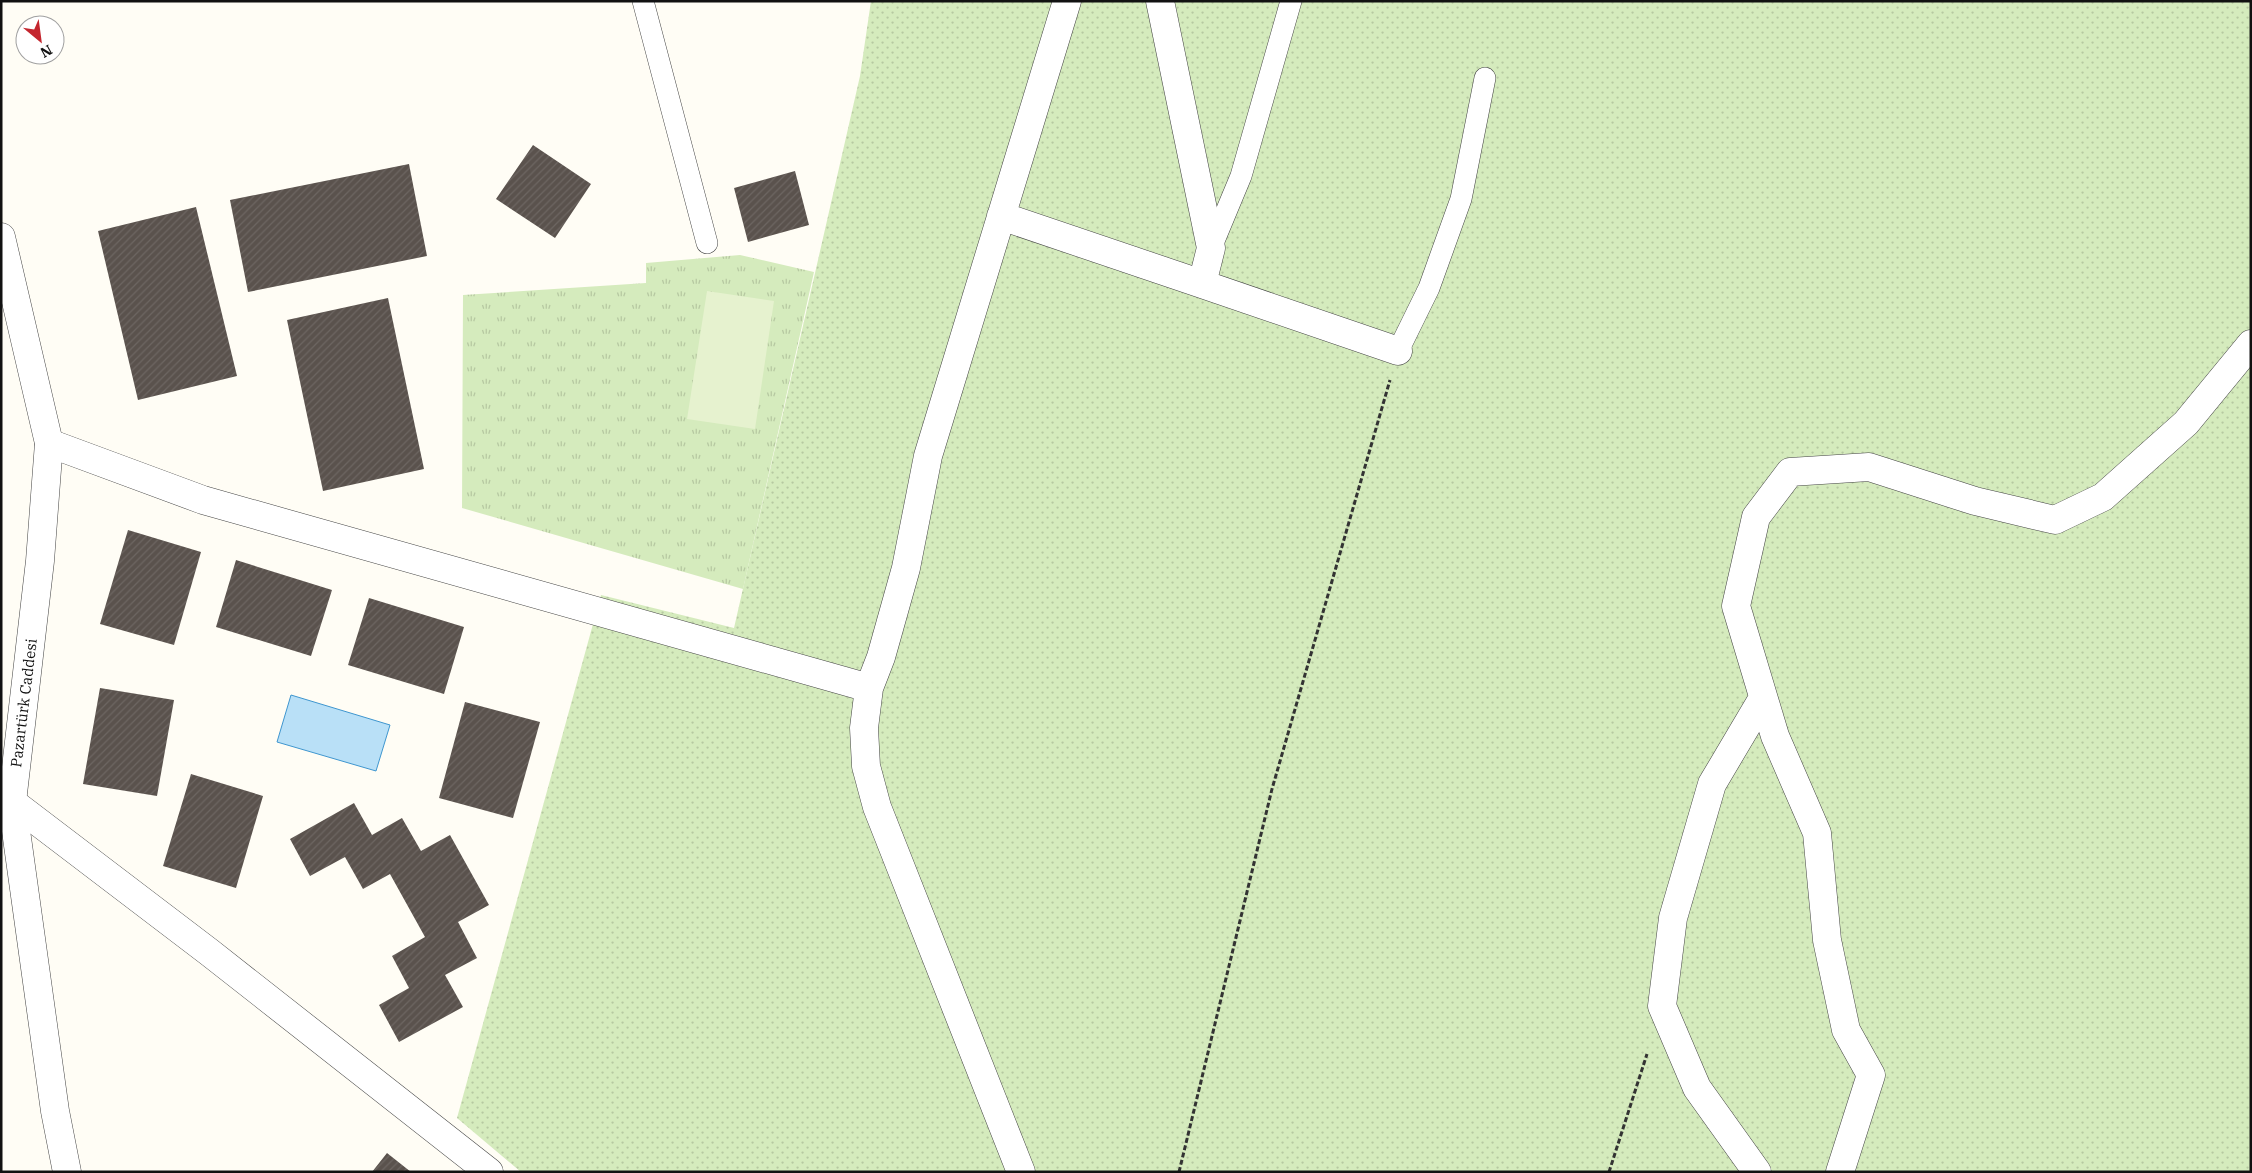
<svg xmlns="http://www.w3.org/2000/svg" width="2252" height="1173" font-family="'IBM Plex Serif',serif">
<defs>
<pattern id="grass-dots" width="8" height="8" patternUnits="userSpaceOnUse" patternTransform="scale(1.25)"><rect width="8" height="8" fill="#d5ebbd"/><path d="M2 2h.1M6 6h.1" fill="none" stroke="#b6c8a1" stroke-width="1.8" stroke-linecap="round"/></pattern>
<pattern id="park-tufts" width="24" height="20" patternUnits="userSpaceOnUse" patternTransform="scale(1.25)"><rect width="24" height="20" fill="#d5ebbd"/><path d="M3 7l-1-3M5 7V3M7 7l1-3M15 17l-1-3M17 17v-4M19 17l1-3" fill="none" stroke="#b6c8a1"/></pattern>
<pattern id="building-hatch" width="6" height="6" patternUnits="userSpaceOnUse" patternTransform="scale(1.25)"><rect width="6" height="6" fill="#5a524d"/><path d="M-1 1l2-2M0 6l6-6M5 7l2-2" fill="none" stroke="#6d6662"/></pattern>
</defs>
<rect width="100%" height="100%" fill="#fffdf5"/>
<path fill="url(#grass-dots)" d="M871,1H2251V1172H521L457,1118L601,595L734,628L860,76Z"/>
<path fill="url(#park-tufts)" d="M740,255L814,272L743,589L462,508L463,295L646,283V263Z"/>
<path fill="#e6f2cf" d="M707,291L774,301L755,429L687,419Z"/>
<path fill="#b9e0f7" stroke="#3f96cf" d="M291,695L390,725L376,771L277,742Z"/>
<path fill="url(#building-hatch)" d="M533,145L591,184L555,238L496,199Z
M409,164L427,256L248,292L230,200Z
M795,171L809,225L748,242L734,188Z
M196,207L237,376L138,400L98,231Z
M388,298L424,469L323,491L287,320Z
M128,530L201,552L174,645L100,624Z
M236,560L332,590L311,656L216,627Z
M369,598L464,627L444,694L348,665Z
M100,688L174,700L157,796L83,784Z
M465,702L540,722L513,818L439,798Z
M191,774L263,796L236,888L163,866Z
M354,803L372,835L402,818L421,851L450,835L489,905L458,922L477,958L445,975L463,1007L399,1042L379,1005L409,988L392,956L425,937L390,874L363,889L345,857L310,876L290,839Z
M387,1153L411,1172H372Z"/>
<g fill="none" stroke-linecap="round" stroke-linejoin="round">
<defs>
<path id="service" d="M643,1L707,243
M1211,248L1241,176L1291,1
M1398,351L1429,288L1461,199L1485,78"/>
<path id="minor" d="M1160,1L1211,248L1202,284L1398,351
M1001,216L1202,284
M49,443L203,500L869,688L881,657L906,568L928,456L1067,1
M869,688L864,728L866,766L877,807L1021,1172
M12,802L209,952L489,1172
M1757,1172L1697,1088L1662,1006L1673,918L1712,784L1763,698
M1840,1172L1871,1075L1846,1030L1827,940L1817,833L1775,736L1736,606L1756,517L1790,472L1869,467L1975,501L2055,520L2103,497L2186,423L2251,344"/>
<path id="tertiary" d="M1,237L49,443L40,561L12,802L55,1111L67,1172"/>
</defs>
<use href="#service" stroke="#444" stroke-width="22"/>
<use href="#minor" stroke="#444" stroke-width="29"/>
<use href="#tertiary" stroke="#444" stroke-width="29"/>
<path stroke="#333" stroke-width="3" stroke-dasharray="5 2.5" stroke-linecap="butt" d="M1179,1172L1272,789L1390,380
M1609,1172L1647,1054"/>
<use href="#service" stroke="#fff" stroke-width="21"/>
<use href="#minor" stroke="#fff" stroke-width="28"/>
<use href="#tertiary" stroke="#fff" stroke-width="28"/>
</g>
<g text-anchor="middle" stroke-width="5" stroke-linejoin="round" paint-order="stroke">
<g font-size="15" fill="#111" stroke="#fff">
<text transform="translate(24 703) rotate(-83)" y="5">Pazartürk Caddesi</text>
</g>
</g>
<rect width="2252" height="1173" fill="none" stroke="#111111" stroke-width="5"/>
<g transform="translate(40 40) rotate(151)"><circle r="24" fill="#ffffff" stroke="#a0a0a0"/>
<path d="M0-4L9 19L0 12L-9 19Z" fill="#c4262e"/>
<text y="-8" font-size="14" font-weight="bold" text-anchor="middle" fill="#111111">N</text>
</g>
</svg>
